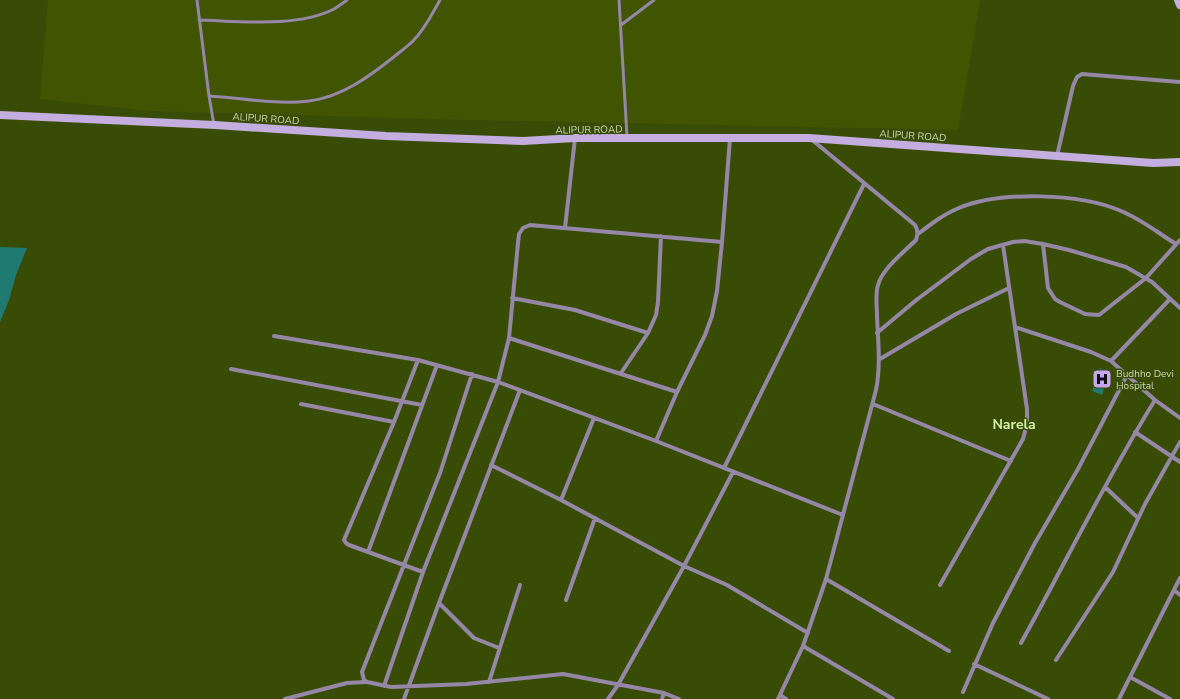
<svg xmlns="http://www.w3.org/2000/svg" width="1180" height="699" font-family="'Nunito Sans',sans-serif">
<rect width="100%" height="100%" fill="#394c06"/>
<path fill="#405402" d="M48,0H980L958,130L469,120L150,111L40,99Z"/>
<path fill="#1f7a71" d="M0,247L27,248L16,275L9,300L0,322Z
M1100,368L1110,371L1102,395L1092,391Z"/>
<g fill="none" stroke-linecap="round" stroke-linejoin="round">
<path stroke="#9588a7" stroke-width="3" d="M197,0L209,96L214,125
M619,0L627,136
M199,20C239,21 297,28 334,9C339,6 343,3 347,0
M621,25L654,0
M209,96C242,98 276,105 309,101C342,97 370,76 395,56C401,51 408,46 413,41C425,29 432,14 440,0"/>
<path stroke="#9588a7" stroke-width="4" d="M1057,156L1073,86L1077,77L1082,74L1180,82
M565,228L575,138
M918,234C931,224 944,214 959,208C1000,191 1080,193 1121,211C1141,219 1158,233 1176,244
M1043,244L1048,288L1055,299L1060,302L1085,314L1099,315L1146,278L1180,240
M512,298L575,310L648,333
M1015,327L1091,352L1111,361L1155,400L1180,418
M877,333L915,301L971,259L988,249L1013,242L1024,241L1043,244L1069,250L1126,267L1152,282L1180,308
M274,336L418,360L498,382L656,441L843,515
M509,338L677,392
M880,359L956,314L1009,288
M418,360L394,422L344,540L346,543L349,545L423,572
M1111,361L1170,299
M231,369L422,405
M621,373L648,333L656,315L658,302L661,236
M472,374L440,473L362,672L364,680L367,682L391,687L466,684L563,674L664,693L679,699
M301,404L394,422
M873,404L1011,461
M1135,432L1180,462
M656,441L677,392L705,335L712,316L717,291L722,242L730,138
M491,465L561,500L684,566L727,585L808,633
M724,468L864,184
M1105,487L1138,518
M561,500L594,418
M368,552L437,365
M826,579L949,651
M940,585L1023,439L1027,424V409L1003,245
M1174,590L1180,595
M566,600L595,518
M439,603L474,638L499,648
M1021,643C1066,562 1106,479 1155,400
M803,646L893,699
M1056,660L1113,572L1145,504L1180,442
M974,664L1048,699
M1130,677L1170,699
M489,682L520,585
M384,686L423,572L498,382L509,338L518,243L519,234L523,228L530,225L722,242
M963,692L993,623L1035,543L1078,469L1127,375
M780,695L786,699
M285,699L347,683L366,682
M404,699L439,603L520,390
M608,699L618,685L684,566L733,472
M662,699L664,693
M778,699L803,646L826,579L876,390C881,365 878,341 877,316C877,306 875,295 878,285C882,269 904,252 916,240C918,234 918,231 915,225L811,139
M1119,699L1180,578"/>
<path stroke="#c3aedf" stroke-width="8" d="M1178,0L1180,5
M0,115L215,125L386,136L523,141L575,138H809L1153,163L1180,162"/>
</g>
<defs>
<symbol id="hospital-square" viewBox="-11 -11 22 22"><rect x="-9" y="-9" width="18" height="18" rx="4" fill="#c7a6f0" stroke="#394c06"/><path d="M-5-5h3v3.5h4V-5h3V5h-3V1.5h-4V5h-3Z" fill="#111"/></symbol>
</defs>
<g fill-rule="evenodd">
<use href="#hospital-square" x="1091" y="368" width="22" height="22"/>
</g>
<g text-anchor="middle" stroke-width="3" stroke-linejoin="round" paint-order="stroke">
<g font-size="10" fill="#cbd7b7" stroke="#394c06">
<text transform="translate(266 118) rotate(4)" y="4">ALIPUR ROAD</text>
<text transform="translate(589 129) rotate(-1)" y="4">ALIPUR ROAD</text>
<text transform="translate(913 135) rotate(4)" y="4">ALIPUR ROAD</text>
</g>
<g font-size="10" fill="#cbd7b7" stroke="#394c06" text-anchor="start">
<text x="1116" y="377">Budhho Devi<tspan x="1116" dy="12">Hospital</tspan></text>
</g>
<g font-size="14" font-weight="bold" fill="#d6efab" stroke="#394c06">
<text x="1014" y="429">Narela</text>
</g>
</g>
</svg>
